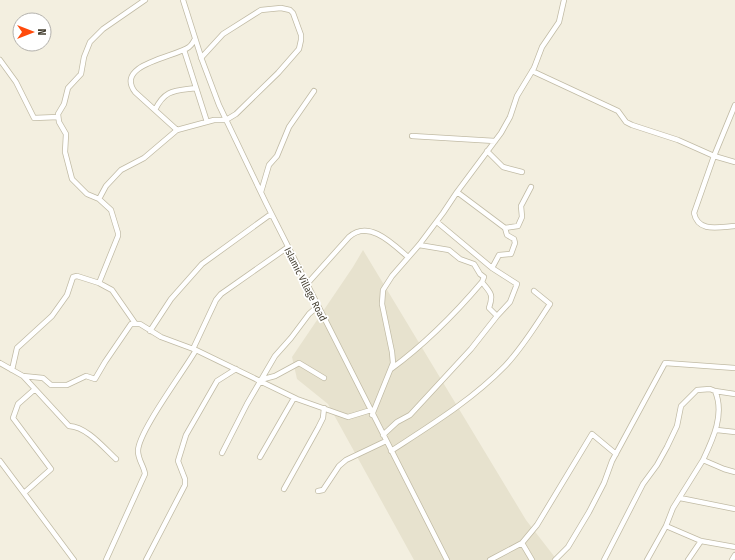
<svg xmlns="http://www.w3.org/2000/svg" width="735" height="560" font-family="'Fira Sans Condensed',sans-serif">
<rect width="100%" height="100%" fill="#f3efe0"/>
<path fill="#e7e2ce" d="M363,250L526,520L557,560H414L328,404L297,379L292,357L353,267Z"/>
<g fill="none" stroke-linecap="round" stroke-linejoin="round">
<defs>
<path id="minor" d="M183,0L202,60L219,105L266,203L447,560
M184,50L207,122
M0,60L16,82L34,118L58,117
M532,71L618,111L626,122L632,125L678,140L714,156L735,105
M155,110C165,89 175,91 196,88
M177,130L135,92C114,64 176,57 189,47C192,45 193,42 195,39
M412,136L495,141
M487,151L503,167L522,172
M735,162L714,156L694,213C698,233 719,227 735,226
M261,192L269,165L277,156L289,127L314,91
M99,199L106,186L121,170L144,158L177,130L214,120H226L236,114L278,73L299,49L301,40V35L293,13L290,10L281,8L261,10L223,34L201,58
M437,222L492,268L499,255L511,254L515,243L514,239L507,235L505,228L457,192
M505,228L518,226L522,217L521,206L531,187
M492,268L517,284L510,302L497,316
M307,284L349,237C369,219 393,244 408,257
M135,323L112,290L99,283L118,236V233L111,210L99,199L87,194L72,179L65,152L66,134L59,122L58,114L64,104L68,88L81,74L84,57L90,42L103,29L145,0
M150,331L171,299L202,264L271,214
M193,349L216,300L221,294L288,247
M0,363L23,376L43,378L51,385H67L86,376L95,379L105,362L131,324H140L161,337L196,350L297,399L348,417L371,410
M391,369C425,344 454,315 482,282
M12,370L17,348L52,316L67,295L73,277L77,276L99,283
M23,376L35,389
M260,380L275,376L299,363L324,378
M715,391L735,394
M372,415L393,363L392,352L382,304L383,290L392,276L419,245L443,213L457,192L501,133L510,117L517,96L534,68L542,47L559,22L564,0
M717,430L735,432
M383,435L397,422L410,415L471,349L497,316L489,308C494,293 490,293 482,282L484,277L480,274L474,264L460,259L449,250L419,245
M391,451C431,425 472,400 505,366C523,347 536,325 550,304L534,291
M222,453L247,404L275,356L291,338L309,314L318,306
M260,457L294,398
M0,461L74,560
M284,489L318,428L323,418L324,408
M318,491L323,490L339,466L346,460L386,441
M24,493L51,469L13,418L18,404L35,389L69,426C87,427 103,447 116,459
M680,498L735,509
M666,526L701,541L735,547
M522,543L532,560
M106,560L145,474C144,466 138,460 138,451C138,432 184,371 196,350
M146,560L185,485V479L178,461L186,435L217,381L236,369
M490,560L522,543L537,525L592,434L616,454
M555,560L568,547L589,512L604,483L612,461L665,363L735,368
M604,560L643,484L657,465L667,447L677,426L681,406L697,390L710,389L715,391C725,414 713,439 703,460
M647,560L666,526L673,508L703,460L724,469L735,472
M688,560L701,541
M732,560L735,555"/>
</defs>
<use href="#minor" stroke="#c1bba5" stroke-width="6"/>
<use href="#minor" stroke="#fff" stroke-width="4.5"/>
</g>
<g text-anchor="middle" stroke-width="3.5" stroke-linejoin="round" paint-order="stroke">
<g font-size="10" fill="#443f31" stroke="#fff">
<text transform="translate(306 284) rotate(63)" y="4">Islamic Village Road</text>
</g>
</g>
<g transform="translate(32 32) rotate(90)"><circle r="19" fill="#ffffff" stroke="#b4b2ad"/>
<path d="M0-3L7 15L0 10L-7 15Z" fill="#ff4a0b"/>
<text y="-6" font-size="11" font-weight="bold" text-anchor="middle" fill="#443f31">N</text>
</g>
</svg>
